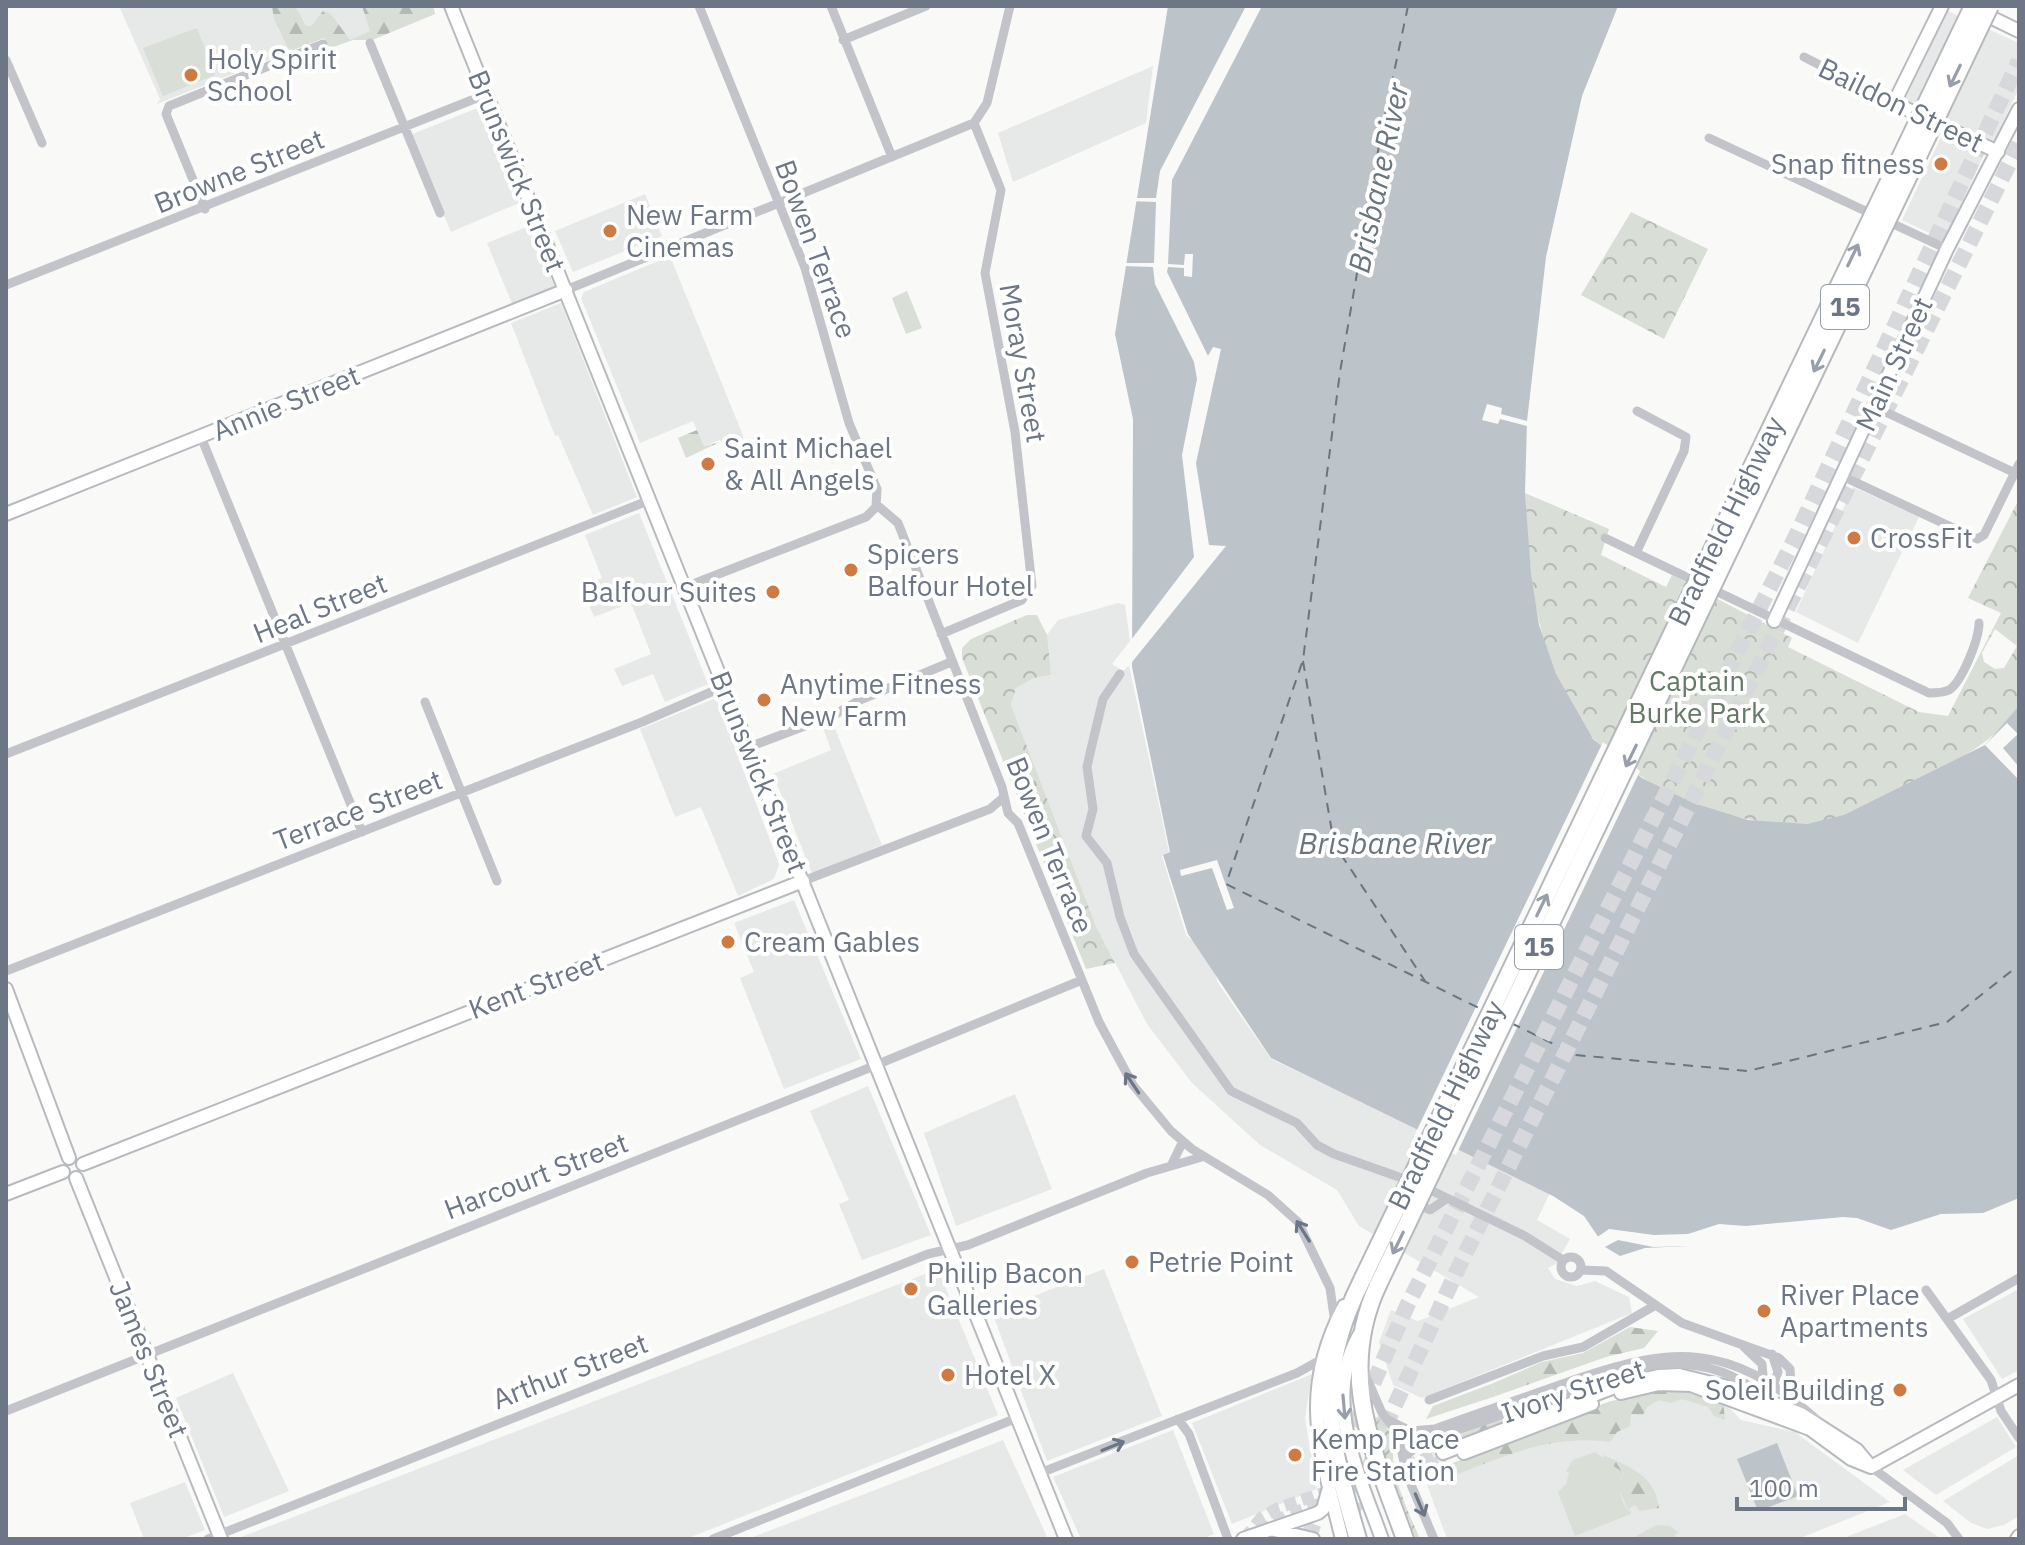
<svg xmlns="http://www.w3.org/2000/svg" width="2025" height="1545" font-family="'IBM Plex Sans',sans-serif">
<defs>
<pattern id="forest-firs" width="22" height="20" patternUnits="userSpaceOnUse" patternTransform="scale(2)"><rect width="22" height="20" fill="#d9ded7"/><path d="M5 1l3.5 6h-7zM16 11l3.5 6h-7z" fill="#b4b9b4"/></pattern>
<pattern id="park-crowns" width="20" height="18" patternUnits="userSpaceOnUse" patternTransform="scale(2)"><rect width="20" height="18" fill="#d9ded7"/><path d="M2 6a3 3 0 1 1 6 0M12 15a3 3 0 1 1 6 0" fill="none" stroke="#b4b9b4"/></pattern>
<pattern id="garden-furrows" width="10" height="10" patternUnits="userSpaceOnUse" patternTransform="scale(2)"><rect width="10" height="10" fill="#d9ded7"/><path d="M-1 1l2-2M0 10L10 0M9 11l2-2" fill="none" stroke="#b4b9b4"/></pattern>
</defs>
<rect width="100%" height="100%" fill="#f9f9f8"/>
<path fill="#e7e8e8" d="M119,6H433L435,14L372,40H353L330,48L324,38L157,104L160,99Z
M1948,11L2019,43V88L1994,141L1905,99Z
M1153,66L1146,123L1013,182L998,133Z
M480,107L519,203L451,232L410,135Z
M1941,137L1983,157L1944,240L1902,220Z
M645,194L662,236L573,272L555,231Z
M529,226L556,290L513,306L487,243Z
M670,256L744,438L723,446L720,440L704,446L693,421L640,443L581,298L584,292Z
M561,303L637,497L593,515L558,435L555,436L511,323Z
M1853,487L1919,517L1858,643L1796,612Z
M639,513L708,684L665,702L653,674L622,686L614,669L651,654L631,603L594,617L582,587L602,578L585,535Z
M1118,603L1125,605L1130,641L1112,664L1123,671L1129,665L1169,852L1162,856L1186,935L1209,956L1218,983L1271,1059L1551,1191L1537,1220L1570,1239L1556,1264L1548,1268L1555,1279L1577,1286L1595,1281L1629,1297L1632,1313L1422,1398L1393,1385L1379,1342L1391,1310L1418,1321L1479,1297L1359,1226L1337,1190L1260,1145L1192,1083L1147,1024L1096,926L1011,705L1016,688L1034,678L1051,675L1045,644L1047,635L1058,620Z
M716,698L779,864L774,879L738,896L701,807L675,817L640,729Z
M832,721L882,845L812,874L773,774L831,750L822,725Z
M794,900L861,1059L784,1089L740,978L754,972L734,923Z
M868,1086L931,1235L862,1260L839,1204L849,1200L810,1111Z
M1015,1094L1052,1189L956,1226L924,1133Z
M938,1269L998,1415L686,1539H236Z
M1104,1269L1162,1416L1047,1461L992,1312Z
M2019,1289V1370L2002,1379L1963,1319Z
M233,1373L289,1491L224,1517L176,1398Z
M1312,1374L1305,1418L1317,1489L1232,1524L1192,1423Z
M1641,1392L1723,1401L1741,1420L1795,1432L1890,1502L1798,1539H1447L1418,1460L1423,1452L1440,1445L1448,1465Z
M1997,1417L2016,1447L1936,1495L1903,1470Z
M1173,1430L1214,1534L1201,1539H1081L1053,1477Z
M1003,1440L1048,1539H748L919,1473Z
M2019,1455V1516L2004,1525L1987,1529L1971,1523L1943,1501Z
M185,1482L205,1530L181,1539H144L130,1503Z
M1905,1514L1941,1539H1842L1851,1535Z"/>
<path fill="#d9ded7" d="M197,28L215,75L163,96L143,48Z
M907,291L922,328L906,334L892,298Z
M1491,1384L1496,1396L1426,1419L1433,1406Z
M1595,1452L1624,1473C1615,1484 1621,1504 1631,1514L1575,1536L1558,1492L1566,1484L1569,1473L1566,1471L1573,1460Z
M1656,1525L1670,1526L1679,1533L1675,1534L1676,1539H1631Z"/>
<path fill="url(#forest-firs)" d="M272,6H295L306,26H311L323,11L330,13L350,40L370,31L362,6H433L435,14L372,40H353L330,48L324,38L293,50L288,48L274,19Z
M697,430L704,446L720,442L686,458L678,438Z
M1630,1327L1658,1331L1644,1348L1606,1357L1496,1396L1491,1384L1542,1362L1583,1353Z
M1662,1388H1678L1723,1401L1725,1420L1714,1416L1708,1407L1682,1399L1671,1403L1659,1400L1647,1407L1643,1415L1631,1414L1630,1426L1617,1432L1610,1442C1552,1434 1506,1455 1453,1476L1448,1465L1608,1402Z
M1551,1399L1553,1403L1441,1447L1438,1440Z
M1603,1455C1630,1467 1655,1475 1659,1508L1639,1511L1636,1505L1629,1508L1631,1514L1629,1512L1618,1487L1624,1473L1603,1459Z"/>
<path fill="url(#park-crowns)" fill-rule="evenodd" d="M1631,212L1708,249L1664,339L1581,295Z
M1525,493L1609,529L1601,555L1666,587L1672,575L1792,638L1788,647L1919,712L1948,716L2001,613L1968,598L2019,499V706C1990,750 1942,767 1896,791C1868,805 1837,823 1805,824C1729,826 1649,793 1595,740C1579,725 1563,692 1555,672C1531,614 1529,554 1525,493ZM1995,629L2017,646L2004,668L1995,669L1984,662L1982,653Z
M1027,615H1037L1047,635L1051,675L1034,678L1016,688L1011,705L1096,926L1115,963L1086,969L962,658V648L971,639Z"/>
<path fill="url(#garden-furrows)" d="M1379,1416L1396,1442C1384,1462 1411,1518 1420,1539H1416L1371,1420Z"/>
<path fill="#bcc3c9" d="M1168,6H1618L1582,96L1546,257L1527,421L1525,493L1531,573L1539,625L1556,674L1593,739L1642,778L1693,803L1748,820L1807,824L1844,815L1985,745L2019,706V1198L1983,1213L1941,1214L1891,1230L1857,1218L1843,1217L1746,1226L1719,1224L1688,1234V1246L1645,1248L1620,1256L1605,1247L1584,1216L1553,1196L1271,1058L1188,934L1163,855L1170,852L1132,667L1133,419L1115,334Z
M1777,1443L1798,1496L1758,1511L1737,1459Z"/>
<path fill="#f9f9f8" d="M1246,6H1262L1172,180L1168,264L1184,265L1185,254H1193L1192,277L1184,276V268L1168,267L1167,272L1208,356L1213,347L1221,349L1196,463L1209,545L1226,546L1128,667V644L1194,557L1182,455L1197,379L1194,362L1155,284L1153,267L1122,266V263H1154L1156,202L1130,201L1131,198H1156L1160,171Z
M1487,404L1502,408L1501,414L1527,421V426L1500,419L1498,424L1482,420Z
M2007,723L2018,734L2003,748L2019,767V780L1985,745Z
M1603,742L1640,771L1456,1155L1415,1134Z
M1217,860L1234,908L1227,910L1212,868L1181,876L1180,870Z
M1609,1229L1654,1235L1688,1234V1246L1653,1247L1618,1240L1601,1249L1593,1240Z"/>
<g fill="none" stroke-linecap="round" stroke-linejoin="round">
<path stroke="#68767f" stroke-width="2" stroke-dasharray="10 8" stroke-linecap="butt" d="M1408,6L1381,134L1340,372L1303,660L1226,884L1483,1010
M1303,661L1334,844L1425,981
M1511,1023L1576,1055L1748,1071L1947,1022L2019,965"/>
<path stroke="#d6d8db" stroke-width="12" stroke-dasharray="12 6" stroke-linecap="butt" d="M1260,1532L1287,1515L1443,1461
M1244,1539L1261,1518L1278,1508L1443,1453"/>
<path stroke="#d6d8db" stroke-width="16" stroke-dasharray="16 8" stroke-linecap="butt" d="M1335,1471L1407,1306L1793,542L2019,61
M1308,1539L1321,1503
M1342,1539L1383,1431L1462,1260L2019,144"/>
<defs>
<path id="secondary" d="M451,6L1066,1539
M1942,6L1894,103L1998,152
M1980,12L2019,31
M6,514L566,290
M1774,621L1947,249L2019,109
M6,989L69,1158
M83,1164L803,881
M76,1178L221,1539
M6,1194L63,1172
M1359,1335C1322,1400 1359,1475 1382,1539
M1621,1393L1659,1384L1691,1385L1810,1429L1851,1459L1871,1467
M1443,1453L1620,1385L1658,1376L1679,1375L1740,1390L1801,1414L1857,1450L1871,1467
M1464,1453L1592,1404
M1871,1467L2019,1385
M1274,1530L1313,1539
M1243,1539L1318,1513L1323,1509L1328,1491
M1342,1539C1320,1450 1298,1393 1344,1306
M2017,1539L2019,1536"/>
<path id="highway" d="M1378,1285C1336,1375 1374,1452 1405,1539
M1358,1539C1328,1438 1313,1377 1363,1278"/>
</defs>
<use href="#secondary" stroke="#b7babf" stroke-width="16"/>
<use href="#highway" stroke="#b5b8bc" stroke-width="20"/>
<path stroke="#c2c4c9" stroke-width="9" d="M831,6L892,157
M843,40L926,6
M370,43L440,213
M1804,57L1894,103
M6,60L42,143
M1709,138L1947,249
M205,209L166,114L169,106L323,44
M6,285L487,94
M566,290L974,123L987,103L1010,6
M1875,407L2013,472
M201,437L362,832
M1842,476L1977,539L1984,535L2019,464
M877,505L898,523L1002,787L1008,813L1018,823L1099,1022L1133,1085L1171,1131L1192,1149L1268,1195L1298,1222L1330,1288L1335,1323
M1605,538L1929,693C1935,693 1943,693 1949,690C1962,682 1979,639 1979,623
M1636,553L1684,451L1686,437L1637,411
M685,587L866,517L876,507L877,489L849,423L805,268L699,6
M941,634L1022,600L1032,586L1015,432L985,273L1001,190L974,123
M1120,674L1103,699L1091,749L1087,767L1093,809L1086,836L1107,863L1120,917L1134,954L1231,1091L1297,1123L1317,1145L1334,1154L1416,1183L1525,1236L1563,1260
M425,702L497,881
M749,747L834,715L860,700L951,662
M6,754L650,500
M803,881L990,809L1004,797
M6,971L642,722L725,686
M1172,1164L1183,1141
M1415,1203L1430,1210L1446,1199
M1561 1267a10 10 0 1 1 20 0a10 10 0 1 1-20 0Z
M1581,1270L1606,1271L1682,1323L1779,1358L1790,1369L1792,1399
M1926,1290L1991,1380L2001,1411L2019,1438
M1949,1318L2019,1278
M1744,1347L1762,1364L1765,1399
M1365,1374L1382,1413L1397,1432L1407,1475L1434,1539
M1772,1389L1778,1372L1772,1354
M1429,1400L1543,1356L1583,1347L1654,1306
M6,1411L859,1072L1082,980
M1178,1419L1189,1434L1228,1539
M1388,1420L1411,1431L1435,1429C1479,1413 1523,1398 1568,1382C1672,1346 1728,1340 1816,1419
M1405,1457L1421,1442L1647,1366C1690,1360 1729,1367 1762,1396
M1871,1467L1947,1523L1959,1539
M1040,1473L1297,1373L1324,1358
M208,1539L928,1254L968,1245L1147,1173L1202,1157
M713,1539L1017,1418"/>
<use href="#secondary" stroke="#fff" stroke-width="12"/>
<use href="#highway" stroke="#fff" stroke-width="16"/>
<defs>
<path id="highway-bridge" d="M1363,1278L1973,6
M1378,1285L1990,6"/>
</defs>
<use href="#highway-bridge" stroke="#b5b8bc" stroke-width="20" stroke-linecap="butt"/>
<use href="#highway-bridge" stroke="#fff" stroke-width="16"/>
</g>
<defs><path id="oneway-shaft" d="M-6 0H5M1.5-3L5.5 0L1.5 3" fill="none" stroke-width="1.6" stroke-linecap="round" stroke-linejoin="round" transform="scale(2)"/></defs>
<g stroke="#989faa">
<use href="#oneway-shaft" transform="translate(1955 76) rotate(116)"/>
<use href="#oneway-shaft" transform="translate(1853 255) rotate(-64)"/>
<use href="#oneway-shaft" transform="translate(1819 361) rotate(116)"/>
<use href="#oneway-shaft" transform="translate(1631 756) rotate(116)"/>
<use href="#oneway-shaft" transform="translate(1542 905) rotate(-64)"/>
<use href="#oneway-shaft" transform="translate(1398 1243) rotate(116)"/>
<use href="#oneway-shaft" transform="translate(1344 1407) rotate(85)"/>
</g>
<g stroke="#6c7685">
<use href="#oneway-shaft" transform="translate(1132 1083) rotate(-124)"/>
<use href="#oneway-shaft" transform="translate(1303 1231) rotate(-122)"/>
<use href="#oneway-shaft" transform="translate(1113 1446) rotate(-22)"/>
<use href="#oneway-shaft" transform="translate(1420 1505) rotate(67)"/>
</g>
<g fill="#cf7a42" stroke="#fff" stroke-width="3">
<circle cx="191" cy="75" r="8"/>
<circle cx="1941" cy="164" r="8"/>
<circle cx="610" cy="231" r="8"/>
<circle cx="708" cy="464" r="8"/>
<circle cx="1854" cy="538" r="8"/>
<circle cx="851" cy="570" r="8"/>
<circle cx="773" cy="592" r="8"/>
<circle cx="764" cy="700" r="8"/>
<circle cx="728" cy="942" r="8"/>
<circle cx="1132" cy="1262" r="8"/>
<circle cx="911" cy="1289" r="8"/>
<circle cx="1764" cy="1311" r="8"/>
<circle cx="948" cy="1375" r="8"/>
<circle cx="1900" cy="1390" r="8"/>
<circle cx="1295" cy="1455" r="8"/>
</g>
<g text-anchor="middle" stroke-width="8" stroke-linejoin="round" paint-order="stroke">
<g fill="#fff" stroke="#989faa" stroke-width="2">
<rect x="1821" y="285" width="48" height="44" rx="6"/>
<rect x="1515" y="925" width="48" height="44" rx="6"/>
</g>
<g font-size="26" font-weight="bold" fill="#6c7685">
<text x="1845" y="316">15</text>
<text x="1539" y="956">15</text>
</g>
<g font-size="28" fill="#6c7685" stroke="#fff" text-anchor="start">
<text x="207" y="69">Holy Spirit<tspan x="207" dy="32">School</tspan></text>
<text x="1925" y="174" text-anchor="end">Snap fitness</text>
<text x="626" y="225">New Farm<tspan x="626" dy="32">Cinemas</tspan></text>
<text x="724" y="458">Saint Michael<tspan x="724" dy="32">&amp; All Angels</tspan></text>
<text x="1870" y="548">CrossFit</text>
<text x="867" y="564">Spicers<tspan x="867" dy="32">Balfour Hotel</tspan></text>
<text x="757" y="602" text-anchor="end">Balfour Suites</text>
<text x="780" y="694">Anytime Fitness<tspan x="780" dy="32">New Farm</tspan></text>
<text x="744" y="952">Cream Gables</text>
<text x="1148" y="1272">Petrie Point</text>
<text x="927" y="1283">Philip Bacon<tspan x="927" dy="32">Galleries</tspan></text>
<text x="1780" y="1305">River Place<tspan x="1780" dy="32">Apartments</tspan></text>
<text x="964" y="1385">Hotel X</text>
<text x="1884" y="1400" text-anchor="end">Soleil Building</text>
<text x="1311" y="1449">Kemp Place<tspan x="1311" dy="32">Fire Station</tspan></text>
</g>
<g font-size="28" fill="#6c7685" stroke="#fff">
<text transform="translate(1901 105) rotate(26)" y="10">Baildon Street</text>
<text transform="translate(239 171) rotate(-22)" y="10">Browne Street</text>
<text transform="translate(517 171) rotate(68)" y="10">Brunswick Street</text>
<text transform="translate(816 249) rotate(70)" y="10">Bowen Terrace</text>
<text transform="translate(1023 363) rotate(80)" y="10">Moray Street</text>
<text transform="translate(1894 364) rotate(-65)" y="10">Main Street</text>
<text transform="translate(286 403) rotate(-22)" y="10">Annie Street</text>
<text transform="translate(1726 521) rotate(-64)" y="10">Bradfield Highway</text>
<text transform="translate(320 608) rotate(-22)" y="10">Heal Street</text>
<text transform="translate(759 772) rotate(68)" y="10">Brunswick Street</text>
<text transform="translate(358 810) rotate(-21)" y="10">Terrace Street</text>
<text transform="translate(1050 845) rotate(68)" y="10">Bowen Terrace</text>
<text transform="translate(536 985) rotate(-21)" y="10">Kent Street</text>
<text transform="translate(1446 1105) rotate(-64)" y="10">Bradfield Highway</text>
<text transform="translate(536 1176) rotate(-21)" y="10">Harcourt Street</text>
<text transform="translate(149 1359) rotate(68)" y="10">James Street</text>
<text transform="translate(570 1371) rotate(-21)" y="10">Arthur Street</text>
<text transform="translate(1573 1391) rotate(-18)" y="10">Ivory Street</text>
</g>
<g font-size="28" fill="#667866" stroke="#fff">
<text x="1697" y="691">Captain<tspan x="1697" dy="32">Burke Park</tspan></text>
</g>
<g font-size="30" font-style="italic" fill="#68767f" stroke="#fff">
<text transform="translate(1379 178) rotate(-78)" y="10">Brisbane River</text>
<text x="1395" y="854">Brisbane River</text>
</g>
</g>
<rect width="2025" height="1545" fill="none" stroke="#6c7685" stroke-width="16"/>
<path d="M1737 1497v12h168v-12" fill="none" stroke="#6c7685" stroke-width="4"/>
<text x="1749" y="1497" font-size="24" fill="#6c7685" stroke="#ffffff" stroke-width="6" paint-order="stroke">100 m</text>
</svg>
